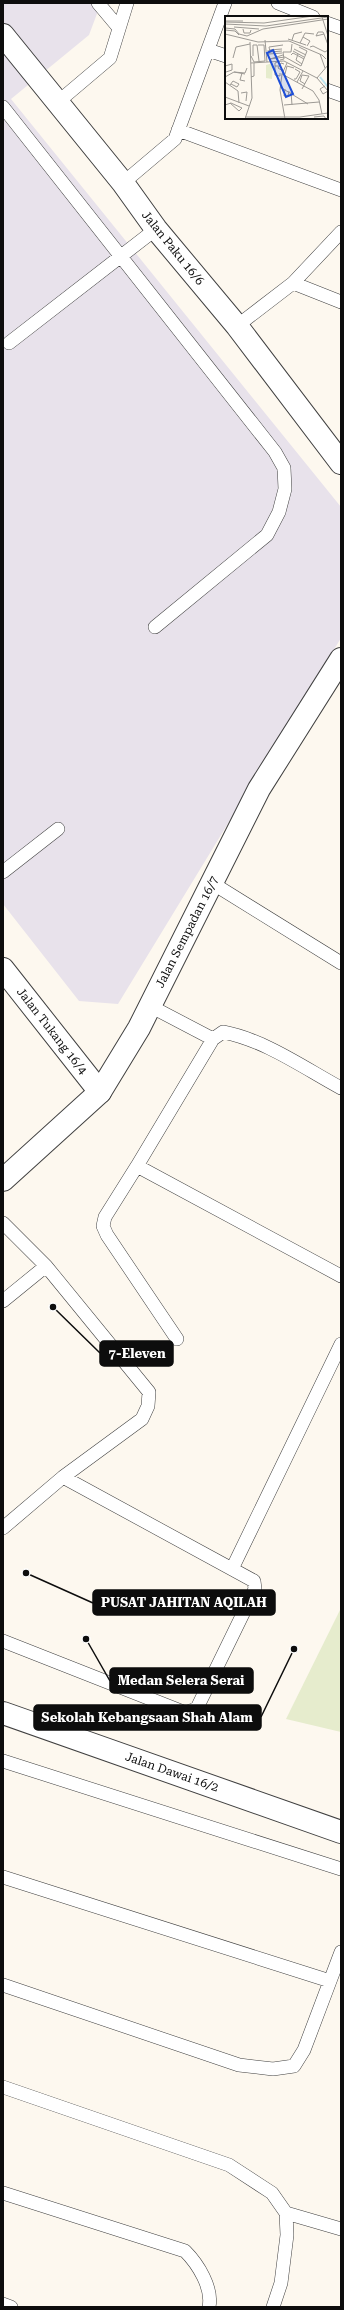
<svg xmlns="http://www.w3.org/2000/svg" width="344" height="2310" font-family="'Roboto Serif',serif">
<rect width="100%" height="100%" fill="#fdf8ef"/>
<path fill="#e8e2eb" d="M3,3H101L89,35L11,99L341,507V638L118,1004L79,1001L3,904Z"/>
<path fill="#e6eccd" d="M341,1608V1732L286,1719Z"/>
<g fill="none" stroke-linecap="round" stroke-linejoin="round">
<defs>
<path id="service" d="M98,3L119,28
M278,3L313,17
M327,23L341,28
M208,50L226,56
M327,90L341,95
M58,102L110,58L127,3
M3,107L275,452L284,468L285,489L279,512L267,535L155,627
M178,130L341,190
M123,183L175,139L225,3
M293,283L341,302
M237,326L293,283L341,232
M9,343L156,229
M3,872L58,829
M212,883L341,963
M150,1006L213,1039
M137,1166L213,1039L223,1032C265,1040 304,1068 341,1088
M3,1223L46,1266L149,1392L148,1406L142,1419L63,1477L3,1528
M3,1301L46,1266
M177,1339L107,1235L103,1226L105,1217L137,1166L341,1276
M232,1569L341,1344
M3,1641L186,1713L197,1708L255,1589L254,1581L63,1477
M3,1761L341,1869
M3,1877L330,1981
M3,1985L239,2065L273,2069L294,2066L304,2050L341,1952
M3,2087L229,2165L272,2193L286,2213L287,2235L281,2283L273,2307
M3,2193L185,2251C198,2264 213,2288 209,2307
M286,2213L341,2229
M3,2304L11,2307"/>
<path id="minor" d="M3,35L123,183L156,229L237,326L341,463
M3,969L100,1092"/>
<path id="tertiary" d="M3,1180L100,1092L139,1028L259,789L341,659
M3,1713L341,1832"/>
</defs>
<use href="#service" stroke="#404040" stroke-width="14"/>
<use href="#minor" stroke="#404040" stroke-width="24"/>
<use href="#tertiary" stroke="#404040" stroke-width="24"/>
<use href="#service" stroke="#fff" stroke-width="13"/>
<use href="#minor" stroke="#fff" stroke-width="22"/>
<use href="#tertiary" stroke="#fff" stroke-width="22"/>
</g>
<g text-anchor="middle" stroke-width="4" stroke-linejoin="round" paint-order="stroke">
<g font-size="12" fill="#0d0d0d" stroke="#fff">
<text transform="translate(173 248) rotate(51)" y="4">Jalan Paku 16/6</text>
<text transform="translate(187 932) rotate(-63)" y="4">Jalan Sempadan 16/7</text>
<text transform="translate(52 1031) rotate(52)" y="4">Jalan Tukang 16/4</text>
<text transform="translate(172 1772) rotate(19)" y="4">Jalan Dawai 16/2</text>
</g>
</g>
<g transform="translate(225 16)">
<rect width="103" height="103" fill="#fdf8ef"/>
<path d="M48,47L47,63L41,62V49Z" fill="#e6eccd"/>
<path fill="none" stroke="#bae3ee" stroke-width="2" d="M95,61L103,71"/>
<path fill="none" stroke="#9d9a95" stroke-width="1" d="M97,1L103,20M0,5H18M0,6L39,7L88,0M0,8L41,10L103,1M9,11L34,13M0,12L10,13L14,18L22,20L38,13L103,3M18,13L19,17H25L26,14M0,14L10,15L14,19M0,18L33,26L64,25L97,39L101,43M99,18L91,20L93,16H98L99,18L103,29M78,21L85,25L82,30M63,23L81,29M40,24L42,46M67,24L69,18L77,16M75,27L80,17L89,18M85,31L88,30L100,36L103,34M69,33L81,39M43,34L44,38L57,37M44,34L57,33M57,35L45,36L44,31L58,29M68,35L79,41M73,38L71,44L77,48M95,38L100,52M66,39L68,37L79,43M26,40L29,46L40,45L39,29H33M28,40V29H32L34,45M8,42L11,31L25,28M45,43L60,41L76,50L82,35L74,31M45,43L58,39M55,44L59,43L58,36H66L67,28M26,47L59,45L92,62L103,75M0,50L7,48V54L1,56M50,50V59L55,60V57M54,50H50V47L55,45M58,55L53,52L56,47L59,48M9,56L20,57L22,52M17,57L15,64L20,65M57,58L88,75L94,84L97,98M60,58L62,50L69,52M0,61L9,56L20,58M26,61L29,60V47M92,62L103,49M69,63H71L75,56L70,53M0,66L13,75L14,87M72,66L78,55M80,68L75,65L77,59L84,60M5,69L8,65L14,68L12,71L6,68M100,70L95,73L98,78L103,75M55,71L83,88M60,73L59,80H63L64,75M77,73L84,60M66,76L67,89M16,77L22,76L21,85M0,81L24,90M0,89L6,87L17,92L14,95L5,87M59,89L94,86M20,101H75L103,97M89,101L99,100L101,103M20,103L27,82L25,26M60,103L55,74L57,58L62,47"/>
<path fill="#1d4ed8" fill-opacity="0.15" stroke="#1d4ed8" stroke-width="2" d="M48,34L68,78L61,81L42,37Z"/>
<rect width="103" height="103" fill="none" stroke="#0d0d0d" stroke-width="2"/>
</g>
<path fill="none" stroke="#0d0d0d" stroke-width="1.5" d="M53 1307L100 1353M26 1573L93 1603M86 1639L110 1681M294 1649L261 1717"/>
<g fill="#0d0d0d" stroke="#fff" stroke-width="1.5">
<circle cx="53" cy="1307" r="4"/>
<circle cx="26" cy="1573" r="4"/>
<circle cx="86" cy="1639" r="4"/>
<circle cx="294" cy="1649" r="4"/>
</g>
<g fill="#0d0d0d" stroke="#0d0d0d" stroke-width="1.5">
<rect x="100" y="1341" width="73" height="25" rx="4"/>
<rect x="93" y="1590" width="182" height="25" rx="4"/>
<rect x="110" y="1668" width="143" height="25" rx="4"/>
<rect x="34" y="1705" width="227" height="25" rx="4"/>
</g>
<g font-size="13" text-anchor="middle" font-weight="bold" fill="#fff">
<text x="137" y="1358">7-Eleven</text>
<text x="184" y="1607">PUSAT JAHITAN AQILAH</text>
<text x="181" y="1685">Medan Selera Serai</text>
<text x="147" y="1722">Sekolah Kebangsaan Shah Alam</text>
</g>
<rect width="344" height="2310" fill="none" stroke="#0d0d0d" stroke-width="8"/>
</svg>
